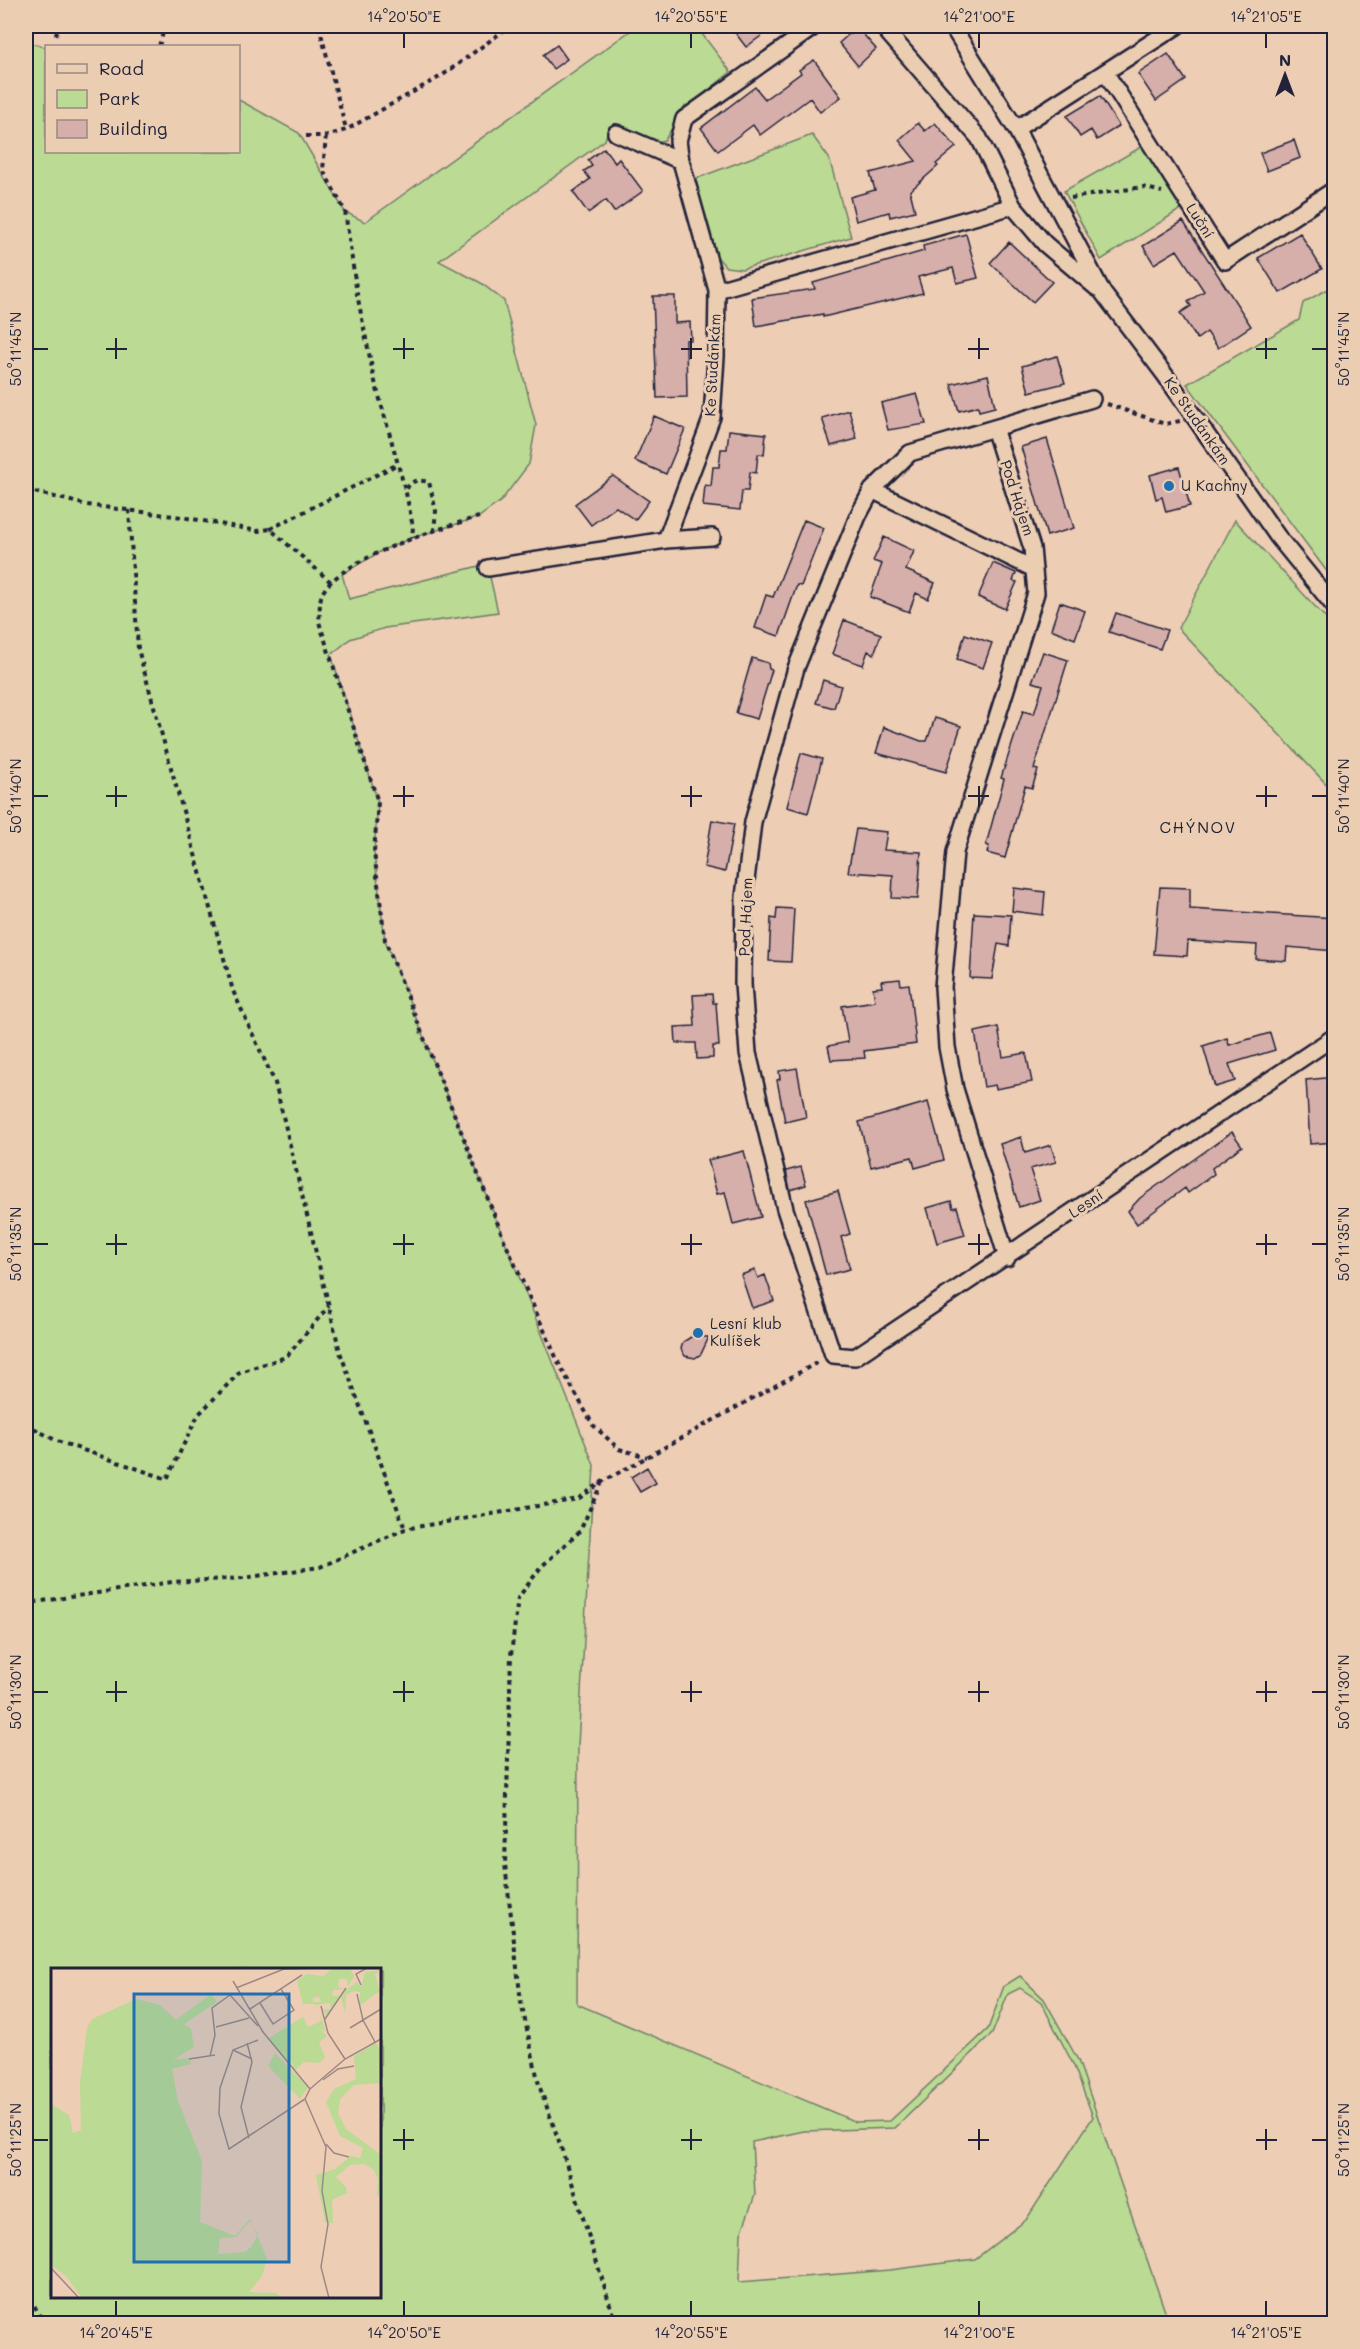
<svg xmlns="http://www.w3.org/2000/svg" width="1360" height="2349" font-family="Mali,sans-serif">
<rect width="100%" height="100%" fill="#eecdb5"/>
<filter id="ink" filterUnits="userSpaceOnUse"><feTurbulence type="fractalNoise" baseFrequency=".0167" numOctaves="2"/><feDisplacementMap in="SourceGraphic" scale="12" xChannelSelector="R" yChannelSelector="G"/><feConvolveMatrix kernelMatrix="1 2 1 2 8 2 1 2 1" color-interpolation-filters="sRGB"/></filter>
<g filter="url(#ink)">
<path fill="#bbda93" stroke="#6e7e67" stroke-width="1.5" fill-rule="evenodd" d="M637,26H696L731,72L682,111L665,140L653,143L614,126L608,131L605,140L439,261L481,283L504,301L536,425L529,464L501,501L479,517L412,538L383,550L342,574L349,599L487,564L498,612L385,628L350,639L331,655L378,802L374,852L385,940L594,1465L578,1746L577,2004L856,2122L890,2121L988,2029L1004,1986L1020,1976L1044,1999L1078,2060L1169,2323L26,2324V42L46,47V152H238L239,100L299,133L345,212L365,222ZM52,1970H380V2296H52ZM1020,1988L1041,2002L1074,2066L1093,2117L1026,2220L975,2259L890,2270L739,2282L741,2234L755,2195L752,2142L804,2131L895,2128L992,2034L1008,1994Z
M812,135L829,158L851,237L742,269L726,267L718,258L695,179Z
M1150,142L1189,204L1101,260L1064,191Z
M1334,285V581L1187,384L1299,320L1303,303Z
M1235,520L1334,627V792L1178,628Z"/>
<path fill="#d6aeaa" stroke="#22223b" stroke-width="1.5" d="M730,26H775L746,47Z
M857,27L876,49L858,66L839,43Z
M557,45L567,59L553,69L543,55Z
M1168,54L1186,80L1156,101L1138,74Z
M814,60L841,97L820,112L810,98L760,135L753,125L718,151L701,128L755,87L765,99L801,73L799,70Z
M1100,96L1119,126L1097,140L1091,130L1080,137L1067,116Z
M918,123L925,131L935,123L956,147L936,164L938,166L910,191L915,211L890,217L889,212L856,221L850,197L875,190L870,173L916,161L899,140Z
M1294,140L1300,158L1267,171L1260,153Z
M604,148L615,163L619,159L643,191L614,212L606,200L588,213L573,192L590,179L584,171L592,166L588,160Z
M1183,221L1251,326L1218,348L1207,332L1197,339L1180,313L1191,306L1188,302L1204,291L1177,250L1154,264L1143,246Z
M1300,233L1322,269L1280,293L1258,258Z
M966,234L978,278L957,283L953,268L918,277L923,293L823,317V314L756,326L752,298L815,289L813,283L924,251L923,246Z
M1009,242L1052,282L1033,302L990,263Z
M653,296H675V323L690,322L691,340H686L687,397L657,398Z
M1057,356L1065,383L1029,392L1022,366Z
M988,375L995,407L979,411L978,406L959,411L951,384Z
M917,394L926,424L888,430L881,403Z
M849,410L857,439L831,446L822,418Z
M654,416L685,429L666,474L635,461Z
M729,430L766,434L764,455L758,454L756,473L750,472L748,491H742L740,510L703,506L705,485L711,486L713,467H719L721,449H727Z
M1047,439L1074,528L1047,536L1021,447Z
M1179,467L1190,506L1166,512L1162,497L1156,499L1150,475Z
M613,476L649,501L635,520L616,507L591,525L575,504Z
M804,520L824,528L801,586L797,585L779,636L755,628L766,595L773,597Z
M884,537L914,551L906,570L935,583L928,599L916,593L909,612L870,597L882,564L873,561Z
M993,563L1016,573L1013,581L1017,582L1005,609L978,597Z
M1060,602L1085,611L1075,639L1051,629Z
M1116,613L1167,630L1160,649L1109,632Z
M844,620L881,634L874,654L868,651L863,665L832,654Z
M965,634L992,643L983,668L957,659Z
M1043,652L1068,660L1034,769L1038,770L1032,788L1025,786L1005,858L987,853L989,846L986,845L1004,779L1001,778L1023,711L1034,714L1043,685L1032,682Z
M752,658L768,663L769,669L772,670L757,719L736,713Z
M823,680L841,686L834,708L816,703Z
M935,718L961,726L946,772L876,753L884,727L921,741H927Z
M801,753L822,759L808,813L787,807Z
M712,820L734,824L725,872L704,867Z
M856,829L887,832L884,850L921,852L918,899L892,898L893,875L848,872Z
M1160,887L1190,888V909L1335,918V951L1287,947L1286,961L1256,959L1257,945L1188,941L1187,956L1154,954Z
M1014,888L1045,892L1043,915L1012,911Z
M777,908L794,909L791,962L769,961L771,918L776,919Z
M974,913L1011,915L1009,946L998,944L992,979L970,978Z
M900,979L901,985L909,984L916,1044L864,1051L865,1058L831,1060L828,1046L848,1042L842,1006L875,1001L873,988L882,987L881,981Z
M712,994L713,1003H716L719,1046H713V1058L697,1059L696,1043H676L675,1027L695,1026L693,995Z
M998,1027L1003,1057L1026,1053L1032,1082L996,1089L995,1085L984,1087L975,1032Z
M1270,1033L1275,1050L1229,1064L1235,1081L1215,1087L1203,1046L1227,1038L1229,1045Z
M797,1068L806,1117L785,1122L777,1080L780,1079L779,1071Z
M1335,1077V1142L1310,1144L1306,1080Z
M928,1102L944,1160L915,1168L912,1157L871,1167L859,1122Z
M1232,1132L1242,1146L1212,1168L1214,1174L1188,1193L1185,1188L1137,1224L1128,1211L1140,1198Z
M1021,1137L1025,1153L1051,1145L1056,1162L1030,1169L1040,1200L1019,1207L1000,1144Z
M744,1151L761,1217L733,1224L725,1192L717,1194L708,1160Z
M801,1167L806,1185L790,1190L786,1171Z
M838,1191L850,1234L841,1237L850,1269L826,1275L806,1200Z
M951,1201L953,1208L957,1207L965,1235L937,1243L927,1208Z
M755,1270L758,1278L765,1275L774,1301L752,1308L741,1275Z
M691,1337H709L701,1354L695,1358L685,1356L681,1349L683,1342Z
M647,1467L656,1483L640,1492L631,1477Z"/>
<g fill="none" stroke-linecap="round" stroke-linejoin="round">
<defs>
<path id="minor" d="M882,26L979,138L1013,206L1045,244L1097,288
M952,26L1016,129L1103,293L1165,375L1278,537L1334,606
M1105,72L1225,261L1334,190
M1016,129L1177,26
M616,133L681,161
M717,290L1013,206
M1092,399L910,453L872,490L858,516L796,668L753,822L744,897L743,984L748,1053L785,1209L833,1355L855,1357L1334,1037
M994,428L1032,548L1036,593L955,852L943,987L947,1047L955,1089L1007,1258
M872,490L1034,569
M666,540L712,417L716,357L717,290L681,161L678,141L684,119L815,26
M488,568L666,540L712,537"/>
</defs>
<use href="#minor" stroke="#22223b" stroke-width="20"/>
<path stroke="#22223b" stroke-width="4" stroke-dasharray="4.5 4.5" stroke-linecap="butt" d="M319,26L346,129
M56,35L58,26
M159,46L165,26
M306,136H326L346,130L443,75L510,26
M326,136L323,170L345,211L357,294L374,378L406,493L413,527L412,538
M1071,198L1143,187L1162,192
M1107,404L1165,424L1180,421
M407,489C410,479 420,480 429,482L436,511L434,530
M26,490L87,505L182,517L258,531L270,529L332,583
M129,510L138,649L233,991L275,1083L340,1352L405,1529
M479,517C443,527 338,559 322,594C319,601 320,614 319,622L378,802L374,852L385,940L505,1242L560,1366L593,1425L619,1449L647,1457
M270,529L398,464
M26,1424L57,1441L167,1479L198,1415L240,1372L286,1357L329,1306
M602,1482L580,1531L541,1567L518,1598L511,1655L505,1864L521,2002L539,2085L561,2147L616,2324
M26,1607L36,1602L172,1582L243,1578L320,1567L405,1529L578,1499L602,1482L820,1361
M26,2290L44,2324"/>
<use href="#minor" stroke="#ebceb2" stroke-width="15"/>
</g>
</g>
<path fill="none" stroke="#22223b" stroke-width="2" d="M404,33V48M691,33V48M979,33V48M1266,33V48M116,338V359M404,338V359M691,338V359M979,338V359M1266,338V359M33,349H48M106,349H127M393,349H414M681,349H702M968,349H989M1256,349H1277M1312,349H1327M116,786V807M404,786V807M691,786V807M979,786V807M1266,786V807M33,796H48M106,796H127M393,796H414M681,796H702M968,796H989M1256,796H1277M1312,796H1327M116,1234V1255M404,1234V1255M691,1234V1255M979,1234V1255M1266,1234V1255M33,1244H48M106,1244H127M393,1244H414M681,1244H702M968,1244H989M1256,1244H1277M1312,1244H1327M116,1681V1702M404,1681V1702M691,1681V1702M979,1681V1702M1266,1681V1702M33,1692H48M106,1692H127M393,1692H414M681,1692H702M968,1692H989M1256,1692H1277M1312,1692H1327M404,2129V2150M691,2129V2150M979,2129V2150M1266,2129V2150M33,2140H48M393,2140H414M681,2140H702M968,2140H989M1256,2140H1277M1312,2140H1327M116,2301V2316M404,2301V2316M691,2301V2316M979,2301V2316M1266,2301V2316"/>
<g fill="#1f6fb2" stroke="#ebceb2" stroke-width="2">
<circle cx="1169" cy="486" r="6"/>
<circle cx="698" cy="1333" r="6"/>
</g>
<g text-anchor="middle" stroke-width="6" stroke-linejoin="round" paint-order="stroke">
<g font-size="15" fill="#22223b" stroke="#ebceb2">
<text transform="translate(1200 221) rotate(57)" y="5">Luční</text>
<text transform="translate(713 365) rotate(-87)" y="5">Ke Studánkám</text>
<text transform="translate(1197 421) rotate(55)" y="5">Ke Studánkám</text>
<text transform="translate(1017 498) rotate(72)" y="5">Pod Hájem</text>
<text transform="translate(746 917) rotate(-88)" y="5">Pod Hájem</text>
<text transform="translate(1086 1204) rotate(-34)" y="5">Lesní</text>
</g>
<g font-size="15" fill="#22223b" stroke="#ebceb2" text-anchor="start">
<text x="1181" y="491">U Kachny</text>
<text x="710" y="1329">Lesní klub<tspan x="710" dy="17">Kulíšek</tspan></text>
</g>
<g font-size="16" letter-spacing="1.5" fill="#22223b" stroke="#ebceb2">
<text x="1198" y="833">CHÝNOV</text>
</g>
</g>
<g transform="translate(51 1968)">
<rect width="330" height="330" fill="#eecdb5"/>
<path d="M282,0H299L303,8L297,19L296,11H288L287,19L294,21L282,22L281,28H289L276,49L272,41H280L279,35L263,37L262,34H270L268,28L262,30V36H252L246,13L256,6L272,8ZM330,2L324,6L329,23L309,37V24L303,23L295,27L294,45L290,29L295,22L306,14L310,19L314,4ZM160,26L166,34L133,56L140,61L143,79L122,92L138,90L140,96L121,101L127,133L151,193L149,254L184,268L199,251L216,291L211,308L198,324L225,325L232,330H31L16,309L0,297V136L18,147L22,165L30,162L29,115L36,60L41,51L85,31L109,37L125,52ZM199,253L207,267L200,279L194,284L167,286L169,270L185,269ZM269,47L275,64L268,60L276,68L268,74L274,90L268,95L253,94L243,103L241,94L238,97L218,70L252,49L257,59L270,53ZM325,75L330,82V115L303,117L289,131L287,145L295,161L330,187V225L326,228L327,211L323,202L313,196L299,197L285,209L295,219L296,225L281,232L282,255L274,254L265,207L284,201L300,188L309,190L312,180L289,168L275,134L283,121L305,111L303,88ZM224,85L257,119L249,131L217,98Z" fill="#bbda93" fill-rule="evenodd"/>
<path fill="none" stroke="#9c8984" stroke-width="1.5" d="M182,13L212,64L259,121M310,17L305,6L316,0M185,20L233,1L273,0M306,26L312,52L324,74M209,35L222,56L243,42L230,21M270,38L277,65L294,91M199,41L251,7M274,51L295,20M165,59L198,50M299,60L330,41M207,72L182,82L169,120L168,146L178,181L254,131M196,75L201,94L190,139L198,170M182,82L201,91M159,88L164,67L161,40L179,27L207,58M138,91L164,87M272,112L287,101L303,98M254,131L275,179L271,223L277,256L270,299L278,330M254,131L259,121L294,91L330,71M275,176L283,185L298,189M0,300L28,330"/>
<path fill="#1f6fb2" fill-opacity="0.15" stroke="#1f6fb2" stroke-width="3" d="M83,26H238V294H83Z"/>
<rect width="330" height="330" fill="none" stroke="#22223b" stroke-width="3"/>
</g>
<rect width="1360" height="2349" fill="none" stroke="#ebceb2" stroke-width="66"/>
<rect x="45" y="45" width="195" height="108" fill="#ebceb2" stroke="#9b8982" stroke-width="1.5"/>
<rect x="57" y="64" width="30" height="9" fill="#ebceb2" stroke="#9b8982" stroke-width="1.5"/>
<text x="99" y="75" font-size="18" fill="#22223b">Road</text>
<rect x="57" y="90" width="30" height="18" fill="#bbda93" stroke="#9b8982" stroke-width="1.5"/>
<text x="99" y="105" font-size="18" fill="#22223b">Park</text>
<rect x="57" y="120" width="30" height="18" fill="#d6aeaa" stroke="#9b8982" stroke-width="1.5"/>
<text x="99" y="135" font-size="18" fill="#22223b">Building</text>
<g transform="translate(1285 75)" stroke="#ebceb2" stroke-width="4.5" paint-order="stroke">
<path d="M0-4.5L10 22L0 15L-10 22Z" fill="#22223b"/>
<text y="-9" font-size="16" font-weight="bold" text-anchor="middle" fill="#22223b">N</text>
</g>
<rect x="33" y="33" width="1294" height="2283" fill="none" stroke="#22223b" stroke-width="2"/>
<g font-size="15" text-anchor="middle" fill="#22223b">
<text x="404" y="22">14°20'50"E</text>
<text x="691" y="22">14°20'55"E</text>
<text x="979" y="22">14°21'00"E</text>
<text x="1266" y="22">14°21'05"E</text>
<text transform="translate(16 349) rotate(-90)" y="5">50°11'45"N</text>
<text transform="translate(1344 349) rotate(-90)" y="5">50°11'45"N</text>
<text transform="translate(16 796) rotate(-90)" y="5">50°11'40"N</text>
<text transform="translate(1344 796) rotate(-90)" y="5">50°11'40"N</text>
<text transform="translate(16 1244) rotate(-90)" y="5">50°11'35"N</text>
<text transform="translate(1344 1244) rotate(-90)" y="5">50°11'35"N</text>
<text transform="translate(16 1692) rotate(-90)" y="5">50°11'30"N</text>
<text transform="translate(1344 1692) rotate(-90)" y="5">50°11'30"N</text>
<text transform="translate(16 2140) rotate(-90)" y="5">50°11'25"N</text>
<text transform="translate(1344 2140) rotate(-90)" y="5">50°11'25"N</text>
<text x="116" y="2338">14°20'45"E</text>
<text x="404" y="2338">14°20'50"E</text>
<text x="691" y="2338">14°20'55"E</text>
<text x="979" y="2338">14°21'00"E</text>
<text x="1266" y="2338">14°21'05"E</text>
</g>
</svg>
